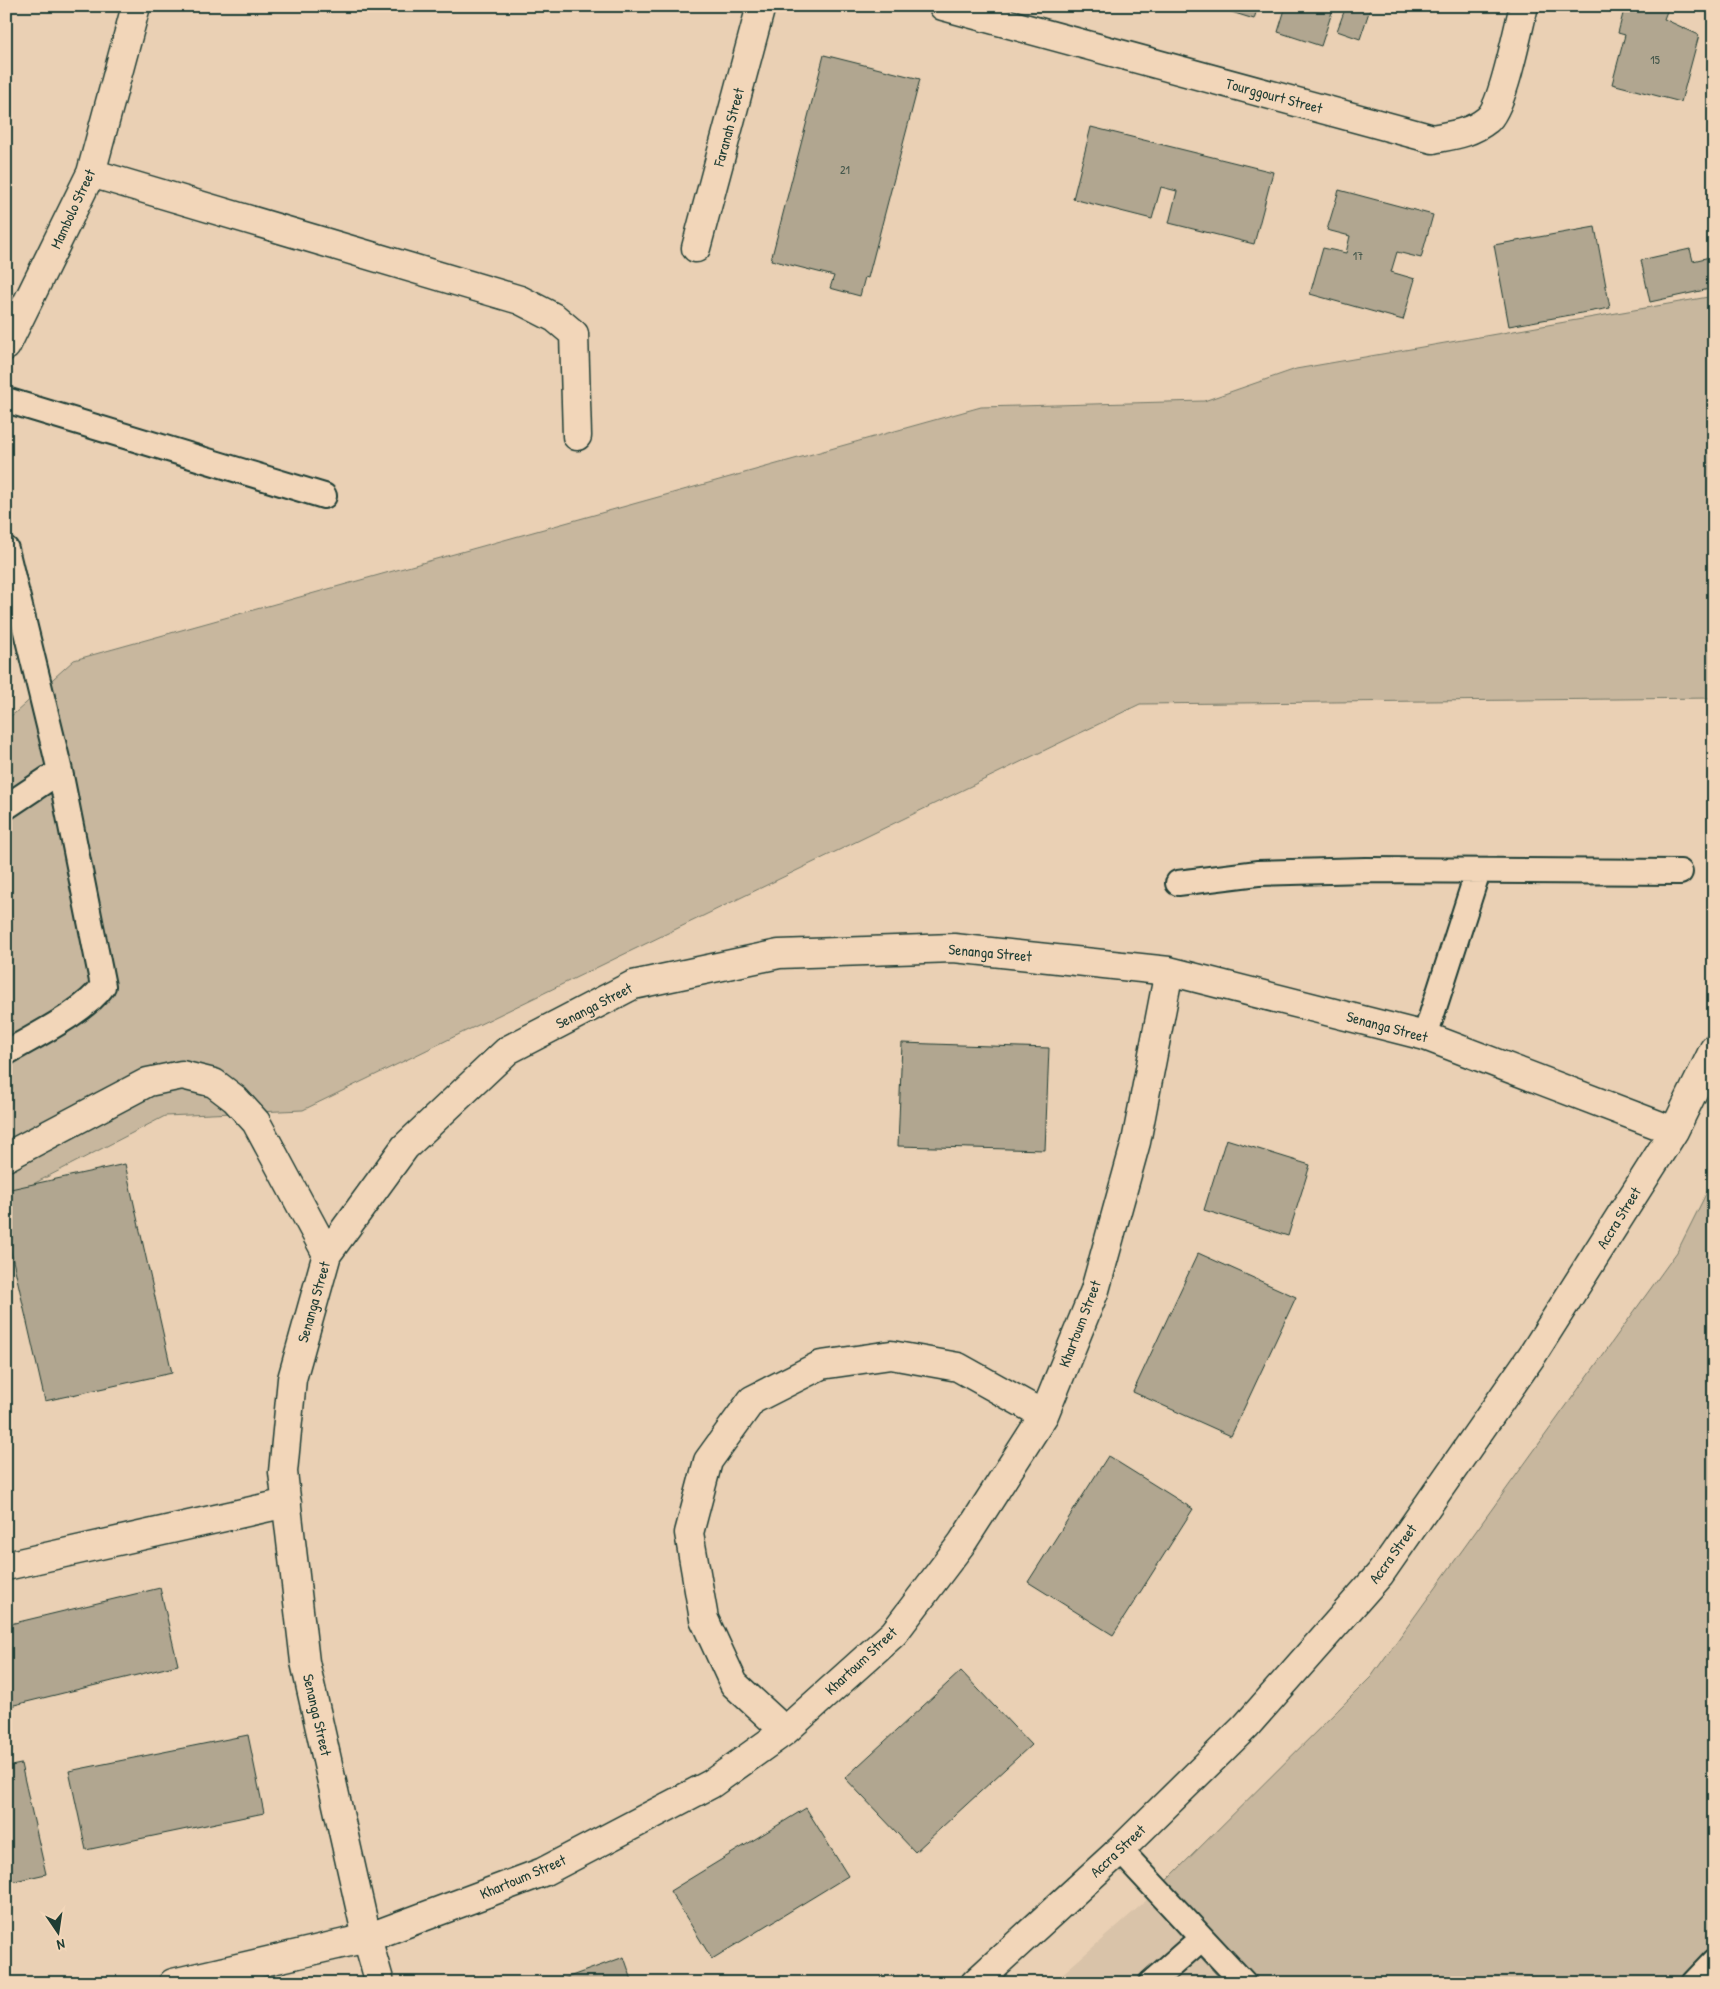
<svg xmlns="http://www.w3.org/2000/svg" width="1720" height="1989" font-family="'Patrick Hand',sans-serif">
<rect width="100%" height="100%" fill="#ead0b4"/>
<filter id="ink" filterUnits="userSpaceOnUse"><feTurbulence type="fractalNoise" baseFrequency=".02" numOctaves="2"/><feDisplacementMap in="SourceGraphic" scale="10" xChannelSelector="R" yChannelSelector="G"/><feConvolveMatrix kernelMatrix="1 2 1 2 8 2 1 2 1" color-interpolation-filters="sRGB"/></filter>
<g filter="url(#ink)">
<path fill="#d9c3a9" d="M1148,1899L1224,1983H1052Z"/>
<path fill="#c8b79e" stroke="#747a69" d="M1714,296V698L1140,704L303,1110L165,1116L6,1198V719L15,713L74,660L981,407L1204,401L1296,369Z
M1714,1178V1983H1224L1148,1899L1371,1677L1677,1252Z"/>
<path fill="#b1a690" stroke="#1f3d34" d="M1227,6H1258L1254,19L1225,10Z
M1286,6H1334L1321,46L1278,32Z
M1335,6H1371L1360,39L1337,31L1345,9Z
M1625,6H1669L1664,19L1699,35L1681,102L1612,84L1625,35L1618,33Z
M824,55L920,79L868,278L865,277L860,296L830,288L834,276L771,260Z
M1091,127L1273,172L1254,244L1169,223L1177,191L1161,187L1152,219L1073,199Z
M1339,190L1433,215L1421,258L1397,252L1391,272L1415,279L1403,320L1310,294L1323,248L1346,253L1350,236L1327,230Z
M1595,227L1610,308L1509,326L1494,245Z
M1690,249L1693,261L1714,256V288L1650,302L1641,260Z
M902,1043L1049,1048L1045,1150L898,1146Z
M1226,1139L1310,1165L1288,1236L1204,1210Z
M125,1164L172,1373L45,1401L6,1230V1190Z
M1198,1253L1296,1297L1231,1436L1133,1392Z
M1108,1456L1193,1509L1113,1635L1028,1582Z
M160,1588L178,1665L6,1707V1625Z
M961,1671L1031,1745L915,1852L845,1778Z
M248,1735L264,1813L86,1850L69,1771Z
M21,1764L46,1874L6,1883V1767Z
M806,1808L848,1876L712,1959L670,1891Z
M624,1957L633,1983H552Z"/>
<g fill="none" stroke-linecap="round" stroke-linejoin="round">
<defs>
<path id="service" d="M6,400L324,496
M6,549L60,771L103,986C85,1012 34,1036 6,1053
M6,807L60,771
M1178,883L1258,873L1366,870L1680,872
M1425,1036L1478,871
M1120,1850L1244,1983
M1151,1983L1202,1938
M1694,1983L1714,1962"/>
<path id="minor" d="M943,6L1433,139C1453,135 1471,133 1487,120C1503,108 1518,28 1524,6
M91,173L520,300L555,318L574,334L577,436
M696,248L761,6
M6,346L91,173L136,6
M6,1157L148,1082L182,1075L214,1083L235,1099L256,1122L327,1254
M6,1566L287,1503
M785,1731L734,1684L704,1619L689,1533L708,1461L752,1400L821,1365L891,1355L958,1367L1044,1415
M173,1983L367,1938L543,1872L711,1784L785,1731L894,1633L962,1543L1044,1415L1095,1290L1136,1142L1169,971
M380,1983L367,1938L305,1662L283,1472L292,1379L327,1254L405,1147L508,1050L633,985L779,954L954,948L1169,971L1425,1036L1674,1131
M975,1983L1120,1850L1246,1726L1380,1574L1533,1354L1674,1131L1714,1049"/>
</defs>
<use href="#service" stroke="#1f3d34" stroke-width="28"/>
<use href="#minor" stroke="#1f3d34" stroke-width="31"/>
<use href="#service" stroke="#f2d6b9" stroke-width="24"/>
<use href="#minor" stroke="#f2d6b9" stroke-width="28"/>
</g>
</g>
<g text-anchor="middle" stroke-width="4" stroke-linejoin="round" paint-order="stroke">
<g font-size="12" fill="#44574b">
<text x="1655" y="64">15</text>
<text x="845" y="174">21</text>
<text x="1358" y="260">17</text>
</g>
<g font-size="15" fill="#1f3d34" stroke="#f2d6b9">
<text transform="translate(1274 96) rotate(15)" y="5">Tourggourt Street</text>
<text transform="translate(729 127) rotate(-75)" y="5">Faranah Street</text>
<text transform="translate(73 209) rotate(-65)" y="5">Mambolo Street</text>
<text transform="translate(990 953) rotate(5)" y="5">Senanga Street</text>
<text transform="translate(594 1006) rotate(-27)" y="5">Senanga Street</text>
<text transform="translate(1387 1027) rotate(15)" y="5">Senanga Street</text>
<text transform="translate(1619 1218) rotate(-58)" y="5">Accra Street</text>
<text transform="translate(314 1302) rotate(-74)" y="5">Senanga Street</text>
<text transform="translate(1080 1324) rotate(-69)" y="5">Khartoum Street</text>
<text transform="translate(1393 1554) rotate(-54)" y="5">Accra Street</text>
<text transform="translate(861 1661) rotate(-43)" y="5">Khartoum Street</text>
<text transform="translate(317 1715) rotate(77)" y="5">Senanga Street</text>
<text transform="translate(1118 1851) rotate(-43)" y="5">Accra Street</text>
<text transform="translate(523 1877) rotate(-23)" y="5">Khartoum Street</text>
</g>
</g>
<rect width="1720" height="1989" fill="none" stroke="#f2d6b9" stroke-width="25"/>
<rect x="12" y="12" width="1695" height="1964" fill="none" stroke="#1f3d34" stroke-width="2" filter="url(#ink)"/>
<g transform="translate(58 1932) rotate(167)" stroke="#f2d6b9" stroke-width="4" paint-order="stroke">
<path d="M0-4L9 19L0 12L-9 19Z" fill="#1f3d34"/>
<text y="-8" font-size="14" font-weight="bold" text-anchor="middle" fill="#1f3d34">N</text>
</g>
</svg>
